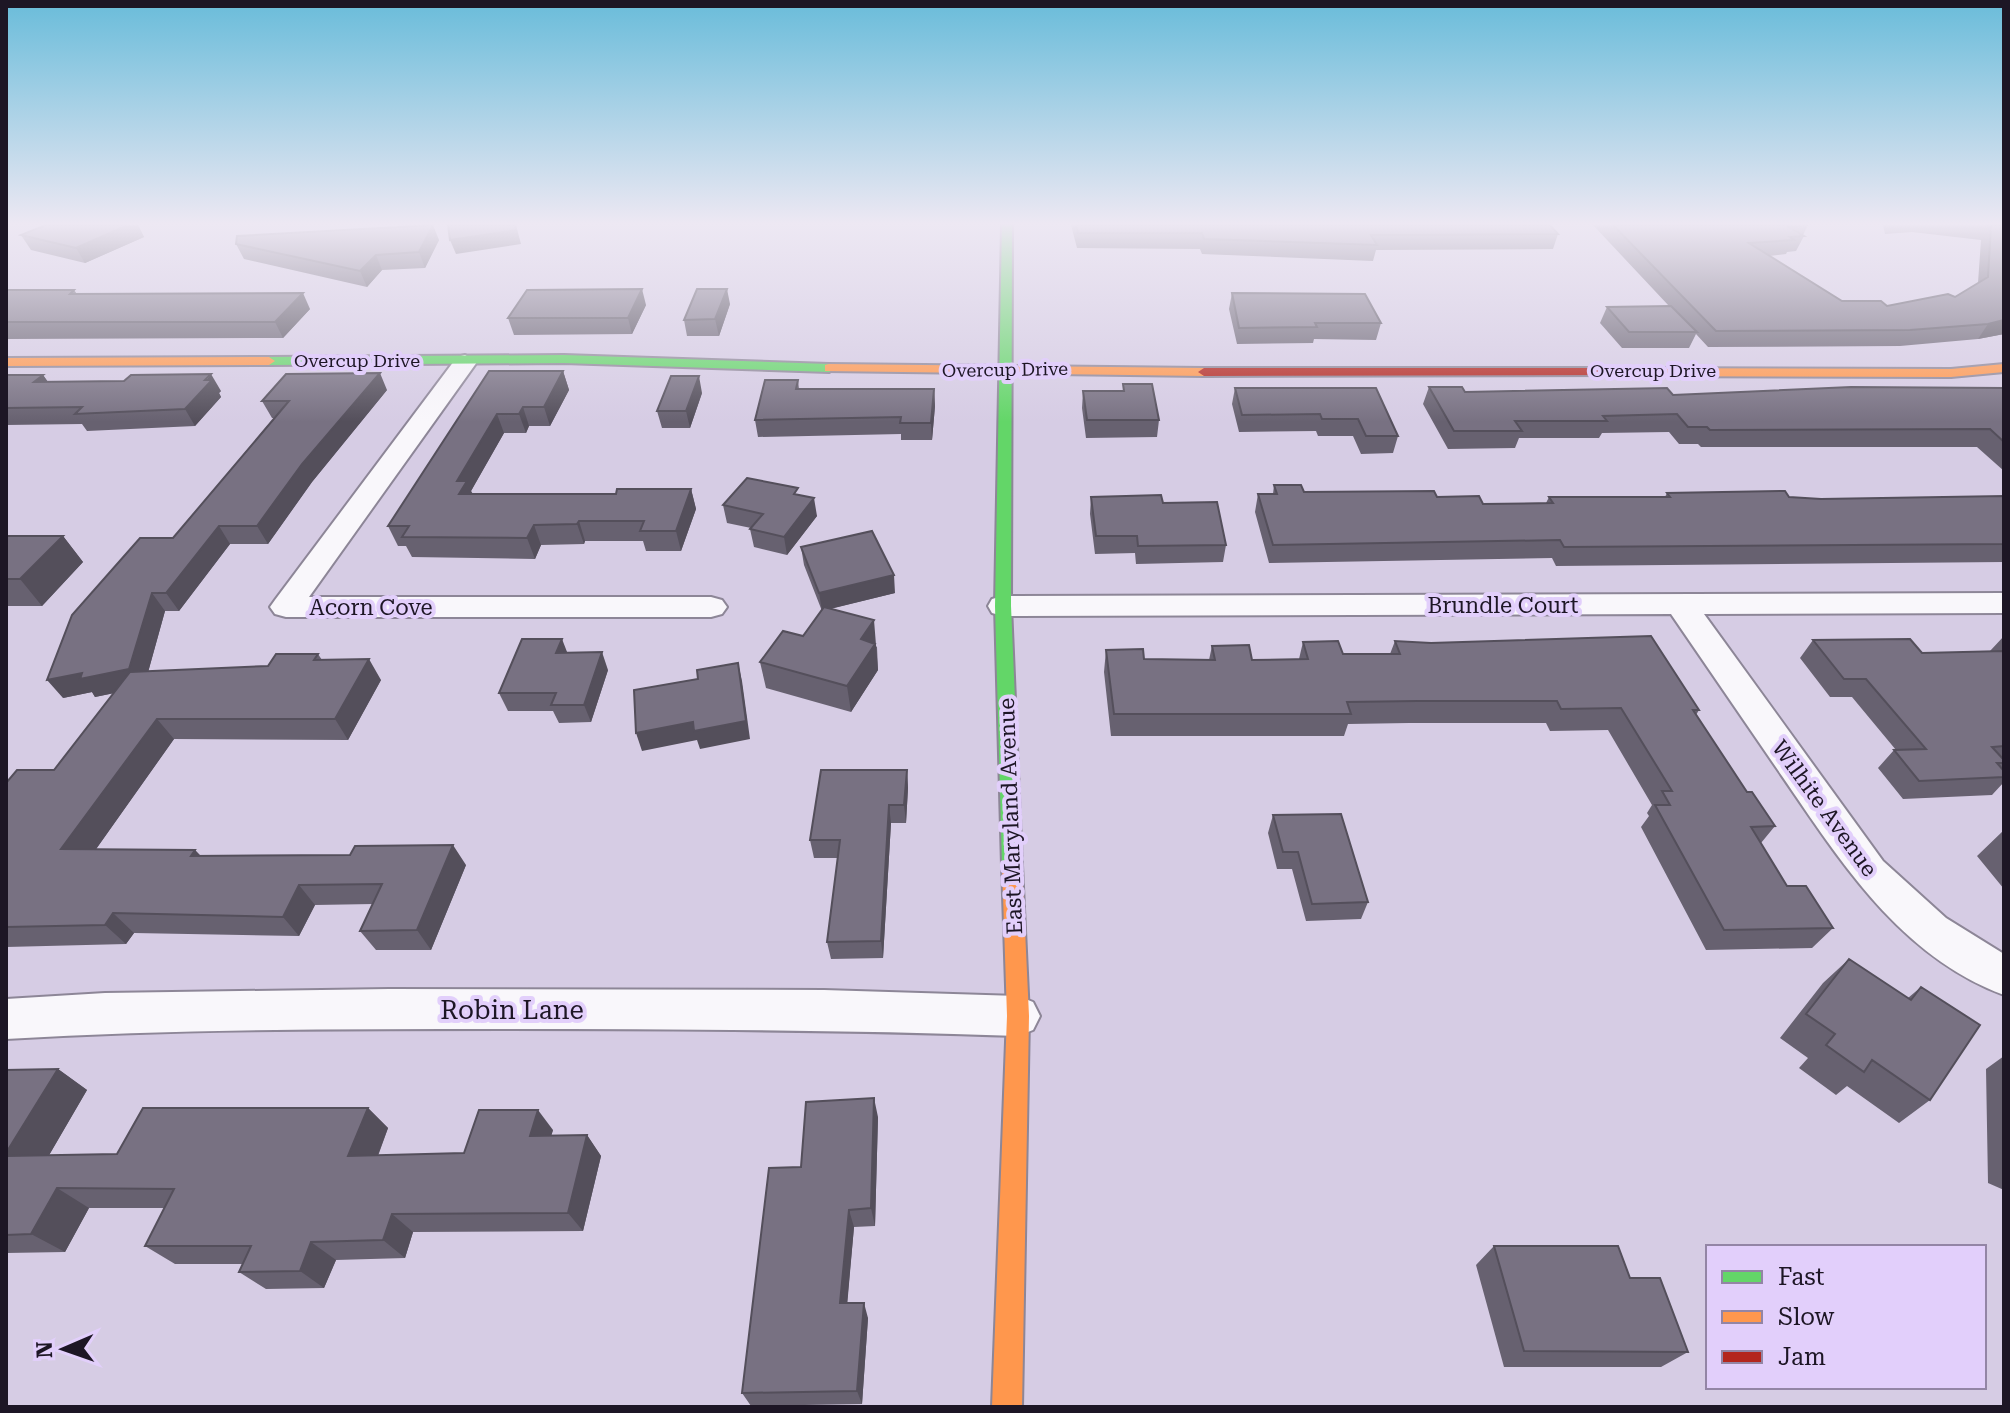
<svg xmlns="http://www.w3.org/2000/svg" width="2010" height="1413" font-family="'Roboto Serif',serif">
<rect width="100%" height="100%" fill="#d6cce4"/>
<g fill="none" stroke-linecap="round" stroke-linejoin="round">
<defs>
<path id="street" d="M465,355L477,362L309,597H711L722,600L727,607L722,614L711,617H286L275,614L270,607L275,600L457,357Z
M2004,593V613L1704,614L1883,861L1946,918L2004,954V995C1900,956 1841,862 1782,776C1745,722 1708,668 1671,614L1003,616L992,613L988,606L992,599L1003,596Z
M389,989L824,990L1018,996L1033,1002L1040,1016L1033,1030L1018,1036C846,1030 675,1029 503,1029C337,1029 171,1029 6,1039V999L105,993Z"/>
<path id="fast" d="M1002,225H1012L1011,606L1022,865L1019,871L1012,873L1005,871L1002,865L995,606Z
M564,355L829,364L835,368L829,372L564,363L269,365L263,361L269,357Z"/>
<path id="slow" d="M6,358L269,357L275,361L269,365L6,366Z
M829,364L1204,368L1210,372L1204,376L825,371V365Z
M2004,364V372L1951,377L1607,376L1601,372L1607,368L1951,369Z
M1012,857L1019,859L1022,865L1029,1016L1022,1407H992L1007,1016L1002,865L1005,859Z"/>
<path id="jam" d="M1607,368L1613,372L1611,375L1204,376L1198,372L1204,368Z"/>
</defs>
<use href="#street" stroke="#8d8697" stroke-width="4"/>
<use href="#fast" stroke="#8d8697" stroke-width="4"/>
<use href="#slow" stroke="#8d8697" stroke-width="4"/>
<use href="#jam" stroke="#8d8697" stroke-width="4"/>
<use href="#street" fill="#f9f7fb" fill-rule="evenodd"/>
<use href="#fast" fill="#63d668" fill-rule="evenodd"/>
<use href="#slow" fill="#ff974d" fill-rule="evenodd"/>
<use href="#jam" fill="#b3261e" fill-rule="evenodd"/>
</g>
<path fill="#676170" d="M46,225H138L144,237L85,263L31,250L21,235Z
M1071,225H1550L1558,234L1553,249L1376,250L1373,261L1202,254L1200,249L1077,248Z
M1593,225H1808L1803,235L1804,236L1796,251L1787,252L1786,254L1769,256L1842,301L1887,306L1955,297L1978,283L1981,240L1912,232L1885,234L1883,225H2004V334L1978,339L1900,346L1708,347L1696,334L1689,348H1622L1600,323L1607,307L1669,306Z
M439,240L425,268L382,270L367,287L244,259L236,244Z
M6,290H74L77,294L310,309L283,338L6,339Z
M1232,293L1381,323L1376,340L1314,339L1313,343L1237,344L1229,309Z
M730,304L719,336H687L684,320Z
M646,305L632,334L514,335L508,318Z
M489,371H563L569,390L550,426H529L526,433H504L471,491L473,494H616L691,489L696,509L681,551H646L643,541H585L584,544L541,545L535,559L412,557L406,546H398L388,526Z
M6,375H43L48,382L221,391L219,393L221,397L195,426L87,431L82,424L6,425Z
M798,380L799,389H934L935,406L932,440H901V434L758,437L755,420Z
M1123,384L1159,420L1157,437L1086,438L1082,408L1083,391H1123Z
M1429,387L1465,392L1673,395L2004,388V471L1977,447H1701L1698,444H1679L1669,432L1602,433L1599,438H1519L1515,448L1448,449L1423,404Z
M1235,388H1376L1398,436L1393,453L1361,454L1353,436H1318L1316,431L1239,432L1232,404Z
M387,390L312,482L268,544H230L179,611H165L148,672L268,666L318,654L322,660L381,680L348,740L174,739L96,849L195,850L201,856L466,865L431,950H376L360,931L373,904L315,905L299,936L134,933L126,944L6,947V783L54,770L114,693L95,697L92,692L63,698L173,538L274,418H272L262,401Z
M702,393L690,428H662L657,411Z
M1274,485L1304,492L1437,497L1483,504L1546,503L1549,497H1665L1667,493L1789,497L1821,499L2004,496V562L1556,566L1552,558L1269,563L1255,512L1258,494H1273Z
M799,495L817,516L787,555L754,547L750,529L751,528L727,523L723,505Z
M1091,497L1163,503L1226,545L1223,562L1136,564L1135,553L1095,554L1090,514Z
M6,536H63L83,562L42,606H6Z
M801,547L895,593L829,609L877,647L878,670L851,712L766,688L760,662L803,636L822,611L804,565Z
M2004,636V766L2002,769L2004,771V782L1992,795L1903,799L1878,768L1894,750H1896L1852,697H1830L1800,658L1813,640L1922,653L1990,651Z
M1395,641L1699,710L1696,715L1747,792L1775,826L1761,843L1787,886L1833,928L1812,948L1706,950L1641,827L1649,816L1647,813L1652,805L1608,730L1550,731L1546,723H1409L1348,724L1344,736H1111L1104,672L1106,650L1144,659L1209,660L1212,646L1252,660L1299,659L1303,642L1343,654H1390Z
M608,670L591,722L559,723L553,711H508L499,693Z
M907,770L908,788L906,823H891L883,958L831,959L827,942L838,858H814L810,840Z
M1273,815L1368,902L1361,919L1306,921L1292,869H1277L1268,833Z
M2004,830V889L1977,856Z
M1849,959L1908,998L1921,987L1930,1100L1899,1123L1847,1086L1836,1095L1799,1068L1808,1058L1780,1038L1823,983Z
M2004,1056V1190L1988,1183L1986,1069Z
M58,1069L87,1090L49,1155L117,1154L368,1108L388,1128L378,1156L464,1153L553,1130L551,1136L587,1135L601,1156L583,1231L413,1232L405,1258L336,1260L324,1288L266,1289L239,1272L243,1264H175L145,1246L165,1208H89L65,1252L6,1253V1070Z
M878,1117L875,1226L854,1227L847,1303L868,1318L862,1404L751,1406L742,1393L801,1167Z
M1494,1246L1630,1278L1688,1352L1661,1367H1504L1476,1265Z"/>
<path fill="#544f5b" d="M121,225H138L144,237L85,263L76,248Z
M433,225L439,240L425,268L419,252Z
M516,225L521,244L456,254L450,240Z
M376,255L382,270L367,287L360,271Z
M642,289L646,305L632,334L628,318Z
M727,289L730,304L719,336L715,319Z
M303,293L310,309L283,338L275,322Z
M2004,320V334L1978,339L1988,324Z
M563,371L569,390L550,426L544,407Z
M380,373L387,390L312,482L268,544L257,526L302,464Z
M211,374L221,391L219,393L221,397L195,426L185,409Z
M43,375L55,392L34,382Z
M699,376L702,393L690,428L686,411Z
M934,389L935,406L932,440L931,423Z
M523,407L529,426L526,433L519,414Z
M497,414L504,433L471,491L475,501L459,494L457,481Z
M691,489L696,509L681,551L676,531Z
M814,498L817,516L787,555L784,537Z
M579,521L585,541L584,544L577,524Z
M534,525L541,545L535,559L527,538Z
M219,526L230,544L179,611L166,593Z
M63,536L83,562L42,606L20,579Z
M894,575L895,593L822,611L819,593Z
M152,593L165,611L144,687L95,697L92,692L63,698L47,680L82,673Z
M874,620L878,670L851,712L847,686L861,639Z
M562,639L569,657L556,653Z
M602,652L608,670L591,722L584,705Z
M369,659L381,680L348,740L335,719Z
M738,663L742,681L750,739L700,749L697,740L642,751L636,733Z
M157,719L174,739L82,869L61,849Z
M907,770L908,788L906,823L904,805Z
M889,805L891,823L883,958L881,941Z
M453,845L466,865L431,950L417,930Z
M195,850L213,870L191,856Z
M299,885L315,905L299,936L283,917Z
M113,913L134,933L126,944L105,925Z
M58,1069L87,1090L37,1176L6,1157V1153Z
M874,1098L878,1117L875,1226L871,1208Z
M368,1108L388,1128L370,1176L348,1156Z
M538,1110L553,1130L545,1156L530,1136Z
M587,1135L601,1156L583,1231L568,1213Z
M57,1188L89,1208L65,1252L31,1234Z
M849,1210L854,1227L846,1318L840,1303Z
M392,1214L413,1232L405,1258L383,1240Z
M311,1242L336,1260L324,1288L300,1271Z
M864,1303L868,1318L862,1404L857,1391Z"/>
<path fill="#787182" stroke="#544f5b" stroke-width="2" d="M46,225H128L76,248L21,235Z
M433,225L419,252L376,255L360,271L236,244L237,236Z
M448,225H515L516,230L450,240Z
M1076,225H1550L1558,234L1371,235L1377,245L1204,239L1202,233H1078Z
M1613,225H1808L1789,227L1804,236L1790,237L1794,240L1749,243L1842,301H1881L1887,306L1948,294L1955,297L1988,277L1991,225H1985H2004V320L1988,324L1910,330L1716,331Z
M642,289L628,318H508L527,290Z
M697,289H727L715,319L684,320Z
M6,290H74L70,294L303,293L275,322H6Z
M1232,293L1365,294L1381,323H1315L1317,327L1239,328Z
M1671,306L1697,332H1629L1607,307Z
M489,371H563L544,407H523L519,414H497L457,481H467L459,494H616L617,489H691L676,531H640L644,521H579L577,524L534,525L527,538L402,537L409,526H388Z
M380,373L302,464L257,526H219L166,593H152L129,669L80,679L82,673L47,680L72,615L140,538H173L289,401H262L286,374Z
M211,374L205,380H212L185,409L75,414L82,407L6,408V375H43L34,382L124,381L131,375Z
M671,376H699L686,411H657Z
M765,380H798L796,389H934L931,423H900L901,417L755,420Z
M1123,384H1152L1159,420H1087L1083,391H1124Z
M1429,387H1462L1465,392L1667,388L1673,395L1851,387L2004,388V442L1990,429L1710,430L1707,427H1688L1677,414L1603,416L1607,421H1515L1522,431H1454Z
M1235,388H1376L1398,436H1366L1358,419H1322L1320,414L1242,415Z
M747,478L798,488L794,494L814,498L784,537L750,529L763,514L723,505Z
M1274,485H1301L1304,492L1434,491L1437,497L1479,496L1483,504L1553,503L1549,497H1670L1667,493L1785,491L1789,497L1821,499L2004,496V544L1564,547L1560,540L1273,545L1258,494H1277Z
M1161,495L1163,503L1217,502L1226,545L1138,546L1137,536H1096L1091,497Z
M872,531L894,575L819,593L801,547Z
M6,536H63L20,579H6Z
M824,607L874,620L861,639L875,644L847,686L760,662L783,631L803,636Z
M1651,636L1699,710H1693L1747,792H1752L1775,826L1751,827L1787,886H1806L1833,928L1724,930L1655,805H1670L1662,791H1672L1621,708L1561,709L1557,701H1417L1347,702L1351,714H1114L1106,650L1143,649L1144,659L1215,660L1212,646L1249,645L1252,660L1308,659L1303,642L1338,641L1343,654H1400L1395,641L1431,643Z
M522,639H562L556,653L602,652L584,705H551L556,693H499Z
M1910,639L1922,653L2004,651V746L1992,747L2004,760V763H1997L2004,771V777L1919,781L1894,750L1926,749L1866,679H1844L1813,640Z
M276,654H318L314,660L369,659L335,719H157L61,849L195,850L191,856L350,855L355,846L453,845L417,930L360,931L382,884L299,885L283,917L113,913L105,925L6,927V783L17,770H54L130,672L268,666Z
M738,663L746,721L694,731L693,722L636,733L634,690L698,679L697,670Z
M821,770H907L904,805H889L881,941L827,942L840,840H810Z
M1341,814L1368,902L1312,904L1298,852H1283L1273,815Z
M1849,959L1911,1000L1921,987L1980,1025L1930,1100L1872,1060L1864,1072L1826,1045L1835,1034L1806,1014Z
M58,1069L6,1153V1070Z
M874,1098L871,1208L849,1210L840,1303H864L857,1391L742,1393L769,1168L801,1167L806,1102Z
M143,1108H368L348,1156L464,1153L479,1110H538L530,1136L587,1135L568,1213L392,1214L383,1240L311,1242L300,1271L239,1272L251,1246H145L174,1189L57,1188L31,1234L6,1235V1156L117,1154Z
M1494,1246H1618L1630,1278H1660L1688,1352L1524,1351Z"/>
<linearGradient id="sky" x2="0" y2="1"><stop stop-color="#69bcda"/><stop offset="0.53" stop-color="#ede8f3"/><stop offset="1" stop-color="#ede8f3" stop-opacity="0"/></linearGradient>
<rect width="2010" height="422" fill="url(#sky)"/>
<g text-anchor="middle" stroke-width="8" stroke-linejoin="round" paint-order="stroke">
<g font-size="18" fill="#1d1625" stroke="#e2cffb">
<text x="357" y="367">Overcup Drive</text>
<text transform="translate(1005 370) rotate(-1)" y="6">Overcup Drive</text>
<text x="1653" y="377">Overcup Drive</text>
</g>
<g font-size="22" fill="#1d1625" stroke="#e2cffb">
<text x="1503" y="613">Brundle Court</text>
<text x="371" y="615">Acorn Cove</text>
<text transform="translate(1825 808) rotate(54)" y="8">Wilhite Avenue</text>
<text transform="translate(1010 816) rotate(-92)" y="8">East Maryland Avenue</text>
</g>
<g font-size="26" fill="#1d1625" stroke="#e2cffb">
<text x="512" y="1019">Robin Lane</text>
</g>
</g>
<rect width="2010" height="1413" fill="none" stroke="#1d1625" stroke-width="16"/>
<rect x="1706" y="1245" width="280" height="144" fill="#e2cffb" stroke="#9385a5" stroke-width="2"/>
<rect x="1722" y="1271" width="40" height="12" fill="#63d668" stroke="#9385a5" stroke-width="2"/>
<text x="1778" y="1285" font-size="24" fill="#1d1625">Fast</text>
<rect x="1722" y="1311" width="40" height="12" fill="#ff974d" stroke="#9385a5" stroke-width="2"/>
<text x="1778" y="1325" font-size="24" fill="#1d1625">Slow</text>
<rect x="1722" y="1351" width="40" height="12" fill="#b3261e" stroke="#9385a5" stroke-width="2"/>
<text x="1778" y="1365" font-size="24" fill="#1d1625">Jam</text>
<g transform="translate(64 1349) rotate(268)" stroke="#e2cffb" stroke-width="6" paint-order="stroke">
<path d="M0-6L14 30L0 20L-14 30Z" fill="#1d1625"/>
<text y="-12" font-size="22" font-weight="bold" text-anchor="middle" fill="#1d1625">N</text>
</g>
</svg>
